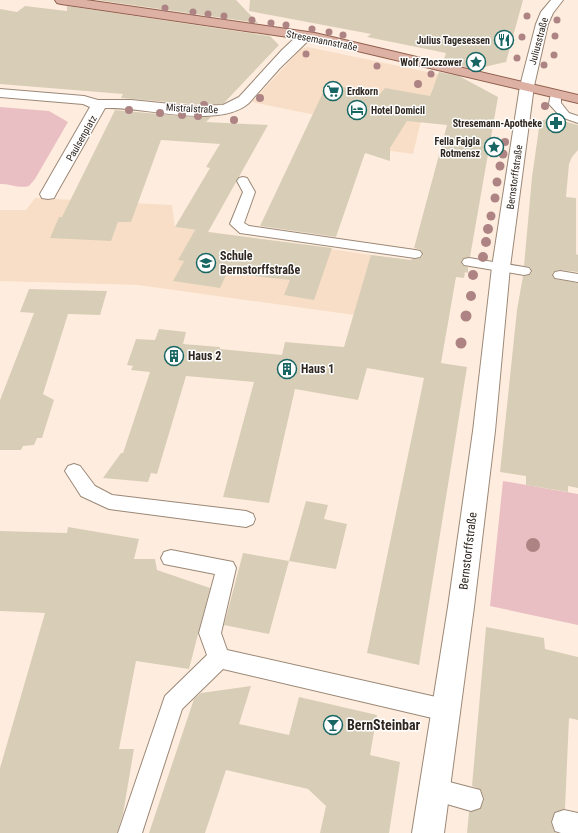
<svg xmlns="http://www.w3.org/2000/svg" width="578" height="833" font-family="'Roboto Condensed',sans-serif">
<rect width="100%" height="100%" fill="#feedde"/>
<path fill="#f9dec7" d="M308,47L442,75L433,87L430,96L422,117L413,154L326,142L325,117L252,102L301,49Z
M35,198L172,205L175,227L414,261L354,315L138,285L0,281V210H26Z"/>
<path fill="#eabfc3" d="M0,107L49,111L68,122L35,179L29,186C17,189 10,183 0,184Z
M503,481L578,494V625L490,606Z"/>
<path fill="#d8ceb7" d="M97,0H236L258,23Z
M250,0H523L506,62L475,69L443,62L446,53L367,37L371,34L249,11Z
M25,6L67,11V6L270,36L279,45L223,104H191L121,98L123,94L0,84V9L17,12Z
M439,72L459,76L498,97L470,257L464,258L461,261L463,266L468,267V273L465,272L464,278L456,277L441,363L467,367L419,665L367,653L424,378L367,368L358,400L295,389L269,503L223,497L254,382L186,376L157,474L151,473L148,482L103,478L121,453H123L150,372L131,370L133,366L127,365L136,339L155,340L159,329L186,332L183,344L220,347V349L282,355L285,342L344,347L371,255L411,260L412,259L421,258L423,255L421,250L414,248L447,125L407,121L390,148V161L365,153L336,237L260,226L327,84L380,94L385,88L430,96Z
M115,110L180,116L211,117L206,122L268,125L208,232L332,248L314,300L284,295L290,280L227,273L220,288L173,281L184,261L178,260L195,230H197L175,227L210,168L206,167L220,144L161,140L131,222H118L111,241L50,238L59,217H62Z
M551,118L578,125V150L572,157L569,164L566,197L576,198V254L578,255V272L560,270L555,271L552,274L555,279L578,283V488L568,486V492L526,485V476L500,472L517,310L523,276L529,275L532,272L530,267L524,266L532,177L540,121Z
M29,289L107,291L100,315L68,314L43,394L54,400L42,438H37L34,445L23,446L21,450H0V400L34,313L20,312Z
M306,501L328,505L324,519L347,524L336,569L289,561Z
M68,527L139,539L134,559H155L157,570L210,588L189,669L136,661L119,749H134L123,814L117,833H0V768L45,613L0,611V531L67,533Z
M243,553L289,561L269,634L224,625Z
M486,627L544,638L545,649L578,657V720L569,718L565,809L555,812L551,822L554,831L556,833H467L469,812L480,809L484,799L481,790L472,786Z
M251,686L239,724L289,735L299,697L377,715L370,755L400,762L389,833H320L326,806L308,789L226,770L205,833H149L194,699L201,693Z"/>
<g fill="none" stroke-linecap="round" stroke-linejoin="round">
<defs>
<path id="service" d="M556,90L561,93V103L569,113L578,116V123L561,117L549,104L551,93Z
M243,177L247,178L255,192L244,223L249,226L415,250L420,251L422,254L420,257L415,258L240,233L230,224L243,192L237,181L239,178Z
M469,258L524,267L529,268L531,271L529,274L524,275L464,265L462,262L464,259Z
M560,271L578,274V282L555,278L553,275L555,272Z
M74,464L80,466L95,486L112,495L246,511L253,514L255,519L253,524L246,527L109,509L81,496L65,471L68,466Z
M171,550L233,562L236,568L221,633L227,650L445,699L453,702L456,710L453,718L445,721L223,669L182,709L142,833H118L165,696L207,655L199,633L215,574L164,564L161,558L164,552Z
M434,778L480,790L483,799L480,808L471,811L426,798L422,790L426,782Z
M564,810L578,813V833H561L555,831L552,822L555,813Z"/>
<path id="minor" d="M551,0H563L553,13L548,24L534,86L510,267L495,431L474,607L444,833H412L448,607L473,431L492,267L520,86L536,24L541,12Z
M305,32L310,33L311,36L310,39L280,68L249,103C218,130 144,106 105,108L56,194L54,198L48,199L42,198L40,194L90,107L83,104L0,97V89L84,96L98,100H131L191,106L223,105L239,97L282,50L300,33Z"/>
<path id="primary" d="M55,0H86L315,33L578,95V103L315,41L61,4L57,3Z"/>
</defs>
<use href="#service" stroke="#9b8877" stroke-width="2"/>
<use href="#minor" stroke="#9b8877" stroke-width="2"/>
<use href="#primary" stroke="#915f4e" stroke-width="2"/>
<use href="#service" fill="#fff" fill-rule="evenodd"/>
<use href="#minor" fill="#fff" fill-rule="evenodd"/>
<use href="#primary" fill="#ddb2a4" fill-rule="evenodd"/>
</g>
<g fill="#ad8483">
<circle cx="165" cy="8" r="3.5"/>
<circle cx="193" cy="12" r="3.5"/>
<circle cx="208" cy="14" r="3.5"/>
<circle cx="224" cy="16" r="3.5"/>
<circle cx="527" cy="16" r="3.5"/>
<circle cx="252" cy="20" r="3.5"/>
<circle cx="557" cy="20" r="3.5"/>
<circle cx="271" cy="23" r="3.5"/>
<circle cx="286" cy="25" r="3.5"/>
<circle cx="312" cy="29" r="3.5"/>
<circle cx="329" cy="32" r="3.5"/>
<circle cx="343" cy="35" r="3.5"/>
<circle cx="555" cy="36" r="3.5"/>
<circle cx="522" cy="37" r="3.5"/>
<circle cx="306" cy="54" r="3.5"/>
<circle cx="554" cy="55" r="3.5"/>
<circle cx="517" cy="58" r="3.5"/>
<circle cx="544" cy="65" r="3.5"/>
<circle cx="377" cy="66" r="3.5"/>
<circle cx="431" cy="74" r="3.5"/>
<circle cx="418" cy="84" r="4"/>
<circle cx="260" cy="98" r="4"/>
<circle cx="204" cy="105" r="4"/>
<circle cx="545" cy="106" r="4"/>
<circle cx="129" cy="110" r="4"/>
<circle cx="160" cy="113" r="4"/>
<circle cx="182" cy="115" r="4"/>
<circle cx="198" cy="116" r="4"/>
<circle cx="234" cy="120" r="4"/>
<circle cx="505" cy="142" r="4"/>
<circle cx="503" cy="154" r="4.5"/>
<circle cx="500" cy="166" r="4.5"/>
<circle cx="497" cy="182" r="4.5"/>
<circle cx="495" cy="198" r="4.5"/>
<circle cx="491" cy="216" r="4.5"/>
<circle cx="488" cy="229" r="5"/>
<circle cx="486" cy="242" r="5"/>
<circle cx="483" cy="257" r="5"/>
<circle cx="473" cy="275" r="5"/>
<circle cx="471" cy="296" r="5"/>
<circle cx="466" cy="316" r="5.5"/>
<circle cx="461" cy="343" r="5.5"/>
<circle cx="533" cy="545" r="7"/>
</g>
<defs>
<symbol id="restaurant-ring" viewBox="-11 -11 22 22"><circle r="9.5" fill="#fefefe" stroke="#186663" stroke-width="1.5"/><path d="M-5-6h1v4h1v-4h1v4h1v-4h1v5L-1.5 .5V6h-2V.5L-5-1ZM5-6V6H3V1.5H1.5Q1.5-4 5-6Z" fill="#186663"/></symbol>
<symbol id="sight-ring" viewBox="-11 -11 22 22"><circle r="9.5" fill="#fefefe" stroke="#186663" stroke-width="1.5"/><path d="M0-6L1.8-2.2L6-1.7L2.9 1.2L3.7 5.4L0 3.3L-3.7 5.4L-2.9 1.2L-6-1.7L-1.8-2.2Z" fill="#186663"/></symbol>
<symbol id="supermarket-ring" viewBox="-11 -11 22 22"><circle r="9.5" fill="#fefefe" stroke="#186663" stroke-width="1.5"/><path d="M-6-5.5h2.5l.6 2H6L4.5 2H-2.5L-4.4-4H-6ZM-1.5 3.2a1.3 1.3 0 1 0 .1 0ZM3 3.2a1.3 1.3 0 1 0 .1 0Z" fill="#186663"/></symbol>
<symbol id="hotel-ring" viewBox="-11 -11 22 22"><circle r="9.5" fill="#fefefe" stroke="#186663" stroke-width="1.5"/><path d="M-6-4.5h1.5V1H6V5H4.5V3h-9V5H-6ZM-4 0a1.8 1.8 0 1 1 3.6 0ZM.5 0V-2.5h3Q6-2.5 6 0Z" fill="#186663"/></symbol>
<symbol id="pharmacy-ring" viewBox="-11 -11 22 22"><circle r="9.5" fill="#fefefe" stroke="#186663" stroke-width="1.5"/><path d="M-2-6h4v4h4v4h-4v4h-4v-4h-4v-4h4Z" fill="#186663"/></symbol>
<symbol id="school-ring" viewBox="-11 -11 22 22"><circle r="9.5" fill="#fefefe" stroke="#186663" stroke-width="1.5"/><path d="M0-5L7-2L0 1L-7-2ZM-4 1L0 2.5L4 1V4Q0 6-4 4Z" fill="#186663"/></symbol>
<symbol id="building-ring" viewBox="-11 -11 22 22"><circle r="9.5" fill="#fefefe" stroke="#186663" stroke-width="1.5"/><path d="M-4-6H4V6H1V3H-1V6H-4ZM-2.5-4.3h1.7v1.8h-1.7ZM.8-4.3h1.7v1.8H.8ZM-2.5-1h1.7V.8h-1.7ZM.8-1h1.7V.8H.8Z" fill="#186663"/></symbol>
<symbol id="bar-ring" viewBox="-11 -11 22 22"><circle r="9.5" fill="#fefefe" stroke="#186663" stroke-width="1.5"/><path d="M-6-5H6L.8 .8V4.5H3.5V6h-7V4.5H-.8V.8Z" fill="#186663"/></symbol>
</defs>
<g fill-rule="evenodd">
<use href="#restaurant-ring" x="493" y="29" width="22" height="22"/>
<use href="#sight-ring" x="465" y="51" width="22" height="22"/>
<use href="#supermarket-ring" x="322" y="80" width="22" height="22"/>
<use href="#hotel-ring" x="346" y="99" width="22" height="22"/>
<use href="#pharmacy-ring" x="545" y="112" width="22" height="22"/>
<use href="#sight-ring" x="483" y="136" width="22" height="22"/>
<use href="#school-ring" x="195" y="252" width="22" height="22"/>
<use href="#building-ring" x="163" y="345" width="22" height="22"/>
<use href="#building-ring" x="276" y="358" width="22" height="22"/>
<use href="#bar-ring" x="322" y="714" width="22" height="22"/>
</g>
<g text-anchor="middle" stroke-width="3" stroke-linejoin="round" paint-order="stroke">
<g font-size="10" fill="#2e261f" stroke="#fefefe">
<text transform="translate(322 40) rotate(11)" y="4">Stresemannstraße</text>
<text transform="translate(538 41) rotate(-75)" y="4">Juliusstraße</text>
<text transform="translate(192 108) rotate(3)" y="4">Mistralstraße</text>
<text transform="translate(81 138) rotate(-60)" y="4">Paulsenplatz</text>
<text transform="translate(514 177) rotate(-82)" y="4">Bernstorffstraße</text>
</g>
<g font-size="10" font-weight="bold" fill="#2e261f" stroke="#fefefe" text-anchor="end">
<text x="490" y="44">Julius Tagesessen</text>
<text x="462" y="66">Wolf Zloczower</text>
<text x="347" y="95" text-anchor="start">Erdkorn</text>
<text x="371" y="114" text-anchor="start">Hotel Domicil</text>
<text x="542" y="127">Stresemann-Apotheke</text>
<text x="480" y="145">Fella Fajgla<tspan x="480" dy="12">Rotmensz</tspan></text>
</g>
<g font-size="12" font-weight="bold" fill="#2e261f" stroke="#fefefe" text-anchor="start">
<text x="220" y="260">Schule<tspan x="220" dy="14">Bernstorffstraße</tspan></text>
<text x="188" y="360">Haus 2</text>
<text x="301" y="373">Haus 1</text>
</g>
<g font-size="12" fill="#2e261f" stroke="#fefefe">
<text transform="translate(468 551) rotate(-83)" y="4">Bernstorffstraße</text>
</g>
<g font-size="14" font-weight="bold" fill="#2e261f" stroke="#fefefe" text-anchor="start">
<text x="347" y="730">BernSteinbar</text>
</g>
</g>
</svg>
